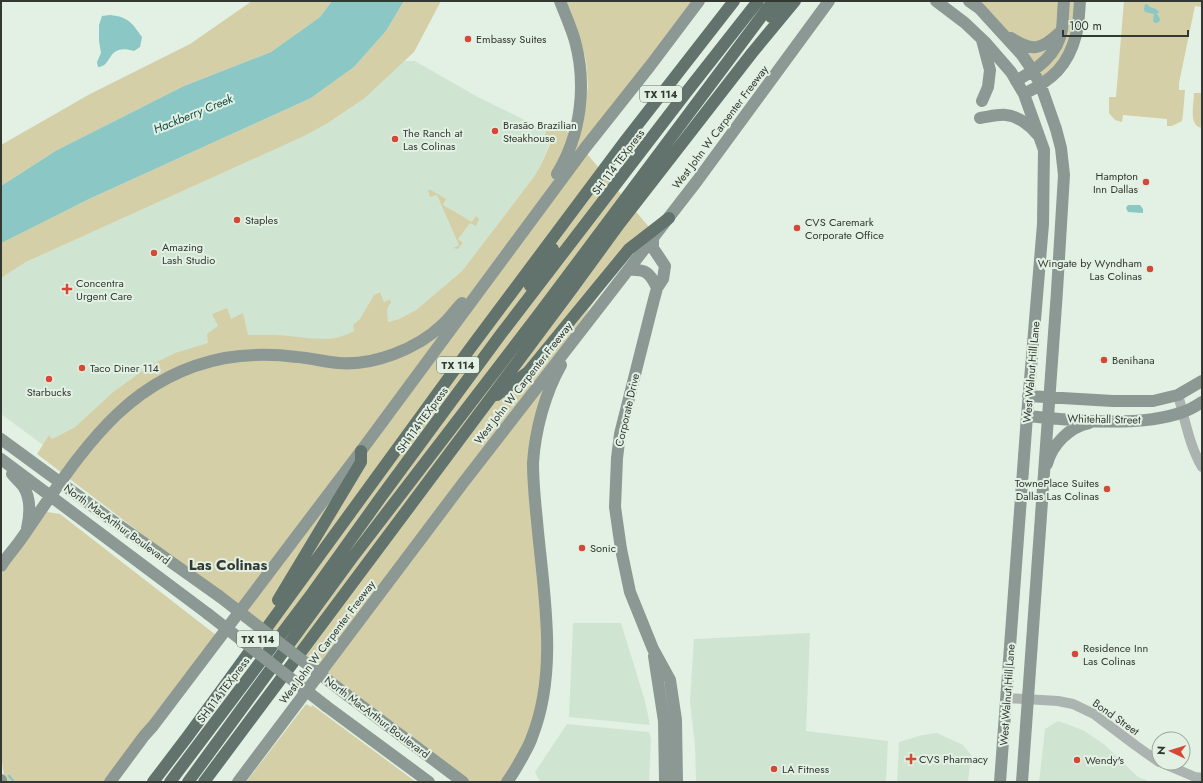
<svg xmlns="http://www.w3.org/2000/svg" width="1203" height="783" font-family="Jost,sans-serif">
<rect width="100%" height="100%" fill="#e2f1e3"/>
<path fill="#d0e5d1" d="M404,61H415L476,96L553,134L541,165L533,178L462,271L416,310L399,319L354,331L346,336L149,366L113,392L75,427L52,439L49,435L43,445L1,414V278L26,262L292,141L328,123L365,98Z
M573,623H621L645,701L650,725L569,717Z
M810,633L806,731L888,741L886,782H696L695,746L690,701L694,639Z
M1058,721L1083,730L1105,745L1138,777L1151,782H1039L1045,729Z
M567,724L649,732L651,739L649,782H540L535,772Z
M937,733L963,745L971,755L968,782H897L899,742L923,735Z"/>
<path fill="#d5cfa7" d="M252,1H332L320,17L271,52L184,86L57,150L1,186V145L90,94L190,44Z
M404,1H441L414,52L365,98L328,123L304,136L26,262L1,278V242L89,199L311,98L354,67L386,31Z
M565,1H693L582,148L649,227L589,309L543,400L532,442L546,660L531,737L502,782H467L37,454L49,435L52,439L75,427L113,392L149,366L175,353L208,343L207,334L218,326L212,314L227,308L231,319L243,313L248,335C257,335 266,335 275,335C302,336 329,345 354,331L353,325L360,319L374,295L380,292L384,302L390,299L391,303C385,308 388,315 388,322L399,319L416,310L462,271L533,178L541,165L550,144L543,141C547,131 546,123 559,122L578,144L588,87L586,61L581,41Z
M971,1H1078L1077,29L1062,61L1042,83Z
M1124,1H1202L1201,7L1195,6L1179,83V90H1185L1183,115L1182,121L1172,126H1167V119L1123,115L1122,122L1115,120L1109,113V97H1116Z
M1202,86V128C1188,126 1194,104 1194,93H1201Z
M428,190H431L446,199L443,205L472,222L476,216L479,219L476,226L470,223L458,239L463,243L458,249L453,248L459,245L437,195L430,197Z
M47,512L60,514L216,635L104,782H5L1,756V575L12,558Z
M306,704L311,707L312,705L416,782H246Z"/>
<path fill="#8ac7c5" d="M332,1H404L386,31L354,67L311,98L89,199L1,243V186L57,150L184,86L271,52L320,17Z
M1145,4H1147L1150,7L1156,9L1159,12L1157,14L1160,19L1159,22L1155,23L1153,21L1154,14L1145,12L1144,9Z
M110,15C129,17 132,23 142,37L140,47L134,51C106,43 113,67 98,67L97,62L101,53L99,41V25L102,16Z
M1128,205H1140L1143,209V213L1128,212L1126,208Z"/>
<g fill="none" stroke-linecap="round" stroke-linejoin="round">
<path stroke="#8ac7c5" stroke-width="2.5" d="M9,776L14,782"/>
<path stroke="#abb4b0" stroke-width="10" d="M1178,395C1185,419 1189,445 1202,467
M1007,698L1058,701L1073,704L1094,714L1135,745L1159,762
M1162,763L1195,777L1202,778"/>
<path stroke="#8b9893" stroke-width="12" d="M936,1L965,23L985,42L1011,72L1024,94L1044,150L1043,224L1027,416L1000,782
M969,1L979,8L1022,55L1033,71L1041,86L1056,129L1061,148L1064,175L1057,291L1022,782
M1011,38C1032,52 1041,50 1059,33
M1016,81C1037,69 1058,55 1062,29C1063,20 1063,10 1064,1
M1024,94C1052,80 1068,66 1076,35C1079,25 1079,12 1080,1
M982,101L988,87L990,70L982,40
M980,118C988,117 998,114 1006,115C1018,116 1031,126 1038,135
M557,174C581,135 587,85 575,41C571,27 565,14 560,1
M653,238V248L665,266L663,279L657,288L652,307L620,434L617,458L615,507L621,549L630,592L653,649L670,680L676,720L677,782
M628,270C645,269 650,272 657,288
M1028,396L1113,401H1153L1178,395L1202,381
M1027,416C1073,420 1139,428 1183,412C1189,410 1196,406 1202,402
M1,439L106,516L219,596
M1,459L208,614
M1047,464C1052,445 1069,427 1089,423
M12,474C15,478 20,482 23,486C31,498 30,515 27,528
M1,566C6,558 13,550 19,542C27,531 34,520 41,510C90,439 135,375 225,358C249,354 273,354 297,357C311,358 325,362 339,363C373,366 417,349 442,325C449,319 455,310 462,303
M654,656L664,721L665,782
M347,695L463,782
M326,706L429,782
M1,780V782
M110,782L144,736L153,726L361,451L585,148L650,66L699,1
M238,782L463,483L697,181L829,1
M507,782C513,774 518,765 523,756C526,750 530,744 532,737C559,669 543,591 537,521C535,502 533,482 533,463C535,431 545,393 561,365"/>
<path stroke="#61736c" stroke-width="12" d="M771,17L783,1
M530,286L553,249
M497,395L528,372L629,249L669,218
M278,600L361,462V451
M153,782L188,736L469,350L625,141L734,1
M170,782L313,592L381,497L501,334L685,94L758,1
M188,782L352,558L539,314L773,1
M204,782L569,293L620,223L752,53L795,1"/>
<path stroke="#8b9893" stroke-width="12" d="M219,596L347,695
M208,614L326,706"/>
</g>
<g fill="#d54836" stroke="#e2f1e3" stroke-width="1.5">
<circle cx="468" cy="39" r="4"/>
<circle cx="495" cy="131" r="4"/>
<circle cx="395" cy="139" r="4"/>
<circle cx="1146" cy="182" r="4"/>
<circle cx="237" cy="220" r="4"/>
<circle cx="797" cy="228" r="4"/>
<circle cx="154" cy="253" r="4"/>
<circle cx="1150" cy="269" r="4"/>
<path d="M65 283h4v4h4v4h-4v4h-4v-4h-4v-4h4z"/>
<circle cx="1104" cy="360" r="4"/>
<circle cx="82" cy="368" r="4"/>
<circle cx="49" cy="379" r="4"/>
<circle cx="1107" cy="489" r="4"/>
<circle cx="582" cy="548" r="4"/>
<circle cx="1075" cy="654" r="4"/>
<path d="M909 753h4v4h4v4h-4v4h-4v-4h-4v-4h4z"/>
<circle cx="1077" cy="760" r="4"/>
<circle cx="774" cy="769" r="4"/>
</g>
<g text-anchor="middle" stroke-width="4" stroke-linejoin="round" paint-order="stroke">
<g fill="#e2f1e3" stroke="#687068" stroke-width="1">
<rect x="640" y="86" width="42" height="16" rx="3"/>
<rect x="437" y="357" width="42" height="16" rx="3"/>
<rect x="237" y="631" width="42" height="16" rx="3"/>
</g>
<g font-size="10" font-weight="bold" fill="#333833">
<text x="661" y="98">TX 114</text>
<text x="458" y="369">TX 114</text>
<text x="258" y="643">TX 114</text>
</g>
<g font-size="11" fill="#333833" stroke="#e2f1e3" text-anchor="start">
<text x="476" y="43">Embassy Suites</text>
<text x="503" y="129">Brasão Brazilian<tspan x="503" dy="13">Steakhouse</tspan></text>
<text x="403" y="137">The Ranch at<tspan x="403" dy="13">Las Colinas</tspan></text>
<text x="1138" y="180" text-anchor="end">Hampton<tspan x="1138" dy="13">Inn Dallas</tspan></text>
<text x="245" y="224">Staples</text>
<text x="805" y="226">CVS Caremark<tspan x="805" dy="13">Corporate Office</tspan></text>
<text x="162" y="251">Amazing<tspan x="162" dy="13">Lash Studio</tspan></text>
<text x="1142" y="267" text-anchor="end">Wingate by Wyndham<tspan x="1142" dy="13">Las Colinas</tspan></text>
<text x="76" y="287">Concentra<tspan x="76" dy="13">Urgent Care</tspan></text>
<text x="1112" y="364">Benihana</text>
<text x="90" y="372">Taco Diner 114</text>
<text x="49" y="396" text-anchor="middle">Starbucks</text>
<text x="1099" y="487" text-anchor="end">TownePlace Suites<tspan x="1099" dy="13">Dallas Las Colinas</tspan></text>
<text x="590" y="552">Sonic</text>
<text x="1083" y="652">Residence Inn<tspan x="1083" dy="13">Las Colinas</tspan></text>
<text x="919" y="763">CVS Pharmacy</text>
<text x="1085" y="764">Wendy's</text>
<text x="782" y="773">LA Fitness</text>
</g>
<g font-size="11" fill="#333833" stroke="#e2f1e3">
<text transform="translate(720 127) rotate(-53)" y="4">West John W Carpenter Freeway</text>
<text transform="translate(618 162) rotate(-53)" y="4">SH 114 TEXpress</text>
<text transform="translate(1031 372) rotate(-85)" y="4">West Walnut Hill Lane</text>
<text transform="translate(523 383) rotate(-52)" y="4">West John W Carpenter Freeway</text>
<text transform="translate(627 410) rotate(-77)" y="4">Corporate Drive</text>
<text transform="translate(1104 419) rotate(1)" y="4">Whitehall Street</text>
<text transform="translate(422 420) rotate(-54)" y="4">SH 114 TEXpress</text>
<text transform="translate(117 524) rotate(36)" y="4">North MacArthur Boulevard</text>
<text transform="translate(327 642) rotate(-53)" y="4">West John W Carpenter Freeway</text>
<text transform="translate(223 690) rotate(-53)" y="4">SH 114 TEXpress</text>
<text transform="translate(1007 695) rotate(-86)" y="4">West Walnut Hill Lane</text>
<text transform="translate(377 717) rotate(37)" y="4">North MacArthur Boulevard</text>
<text transform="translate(1116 717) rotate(35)" y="4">Bond Street</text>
</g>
<g font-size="12" font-style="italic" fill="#104847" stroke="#e2f1e3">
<text transform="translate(193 114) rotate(-22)" y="4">Hackberry Creek</text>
</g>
<g font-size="15" font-weight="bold" fill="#333833" stroke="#e2f1e3">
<text x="228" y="570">Las Colinas</text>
</g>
</g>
<rect width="1203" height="783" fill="none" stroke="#333833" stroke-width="4"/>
<g transform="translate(1171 751) rotate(274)"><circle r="19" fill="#e2f1e3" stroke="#9ca79d"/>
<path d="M0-3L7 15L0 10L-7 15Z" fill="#d54836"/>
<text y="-6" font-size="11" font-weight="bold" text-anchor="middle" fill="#333833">N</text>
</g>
<path d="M1063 30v6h125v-6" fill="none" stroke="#333833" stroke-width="2"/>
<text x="1069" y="30" font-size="12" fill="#333833" stroke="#e2f1e3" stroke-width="3" paint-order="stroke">100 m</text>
</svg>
